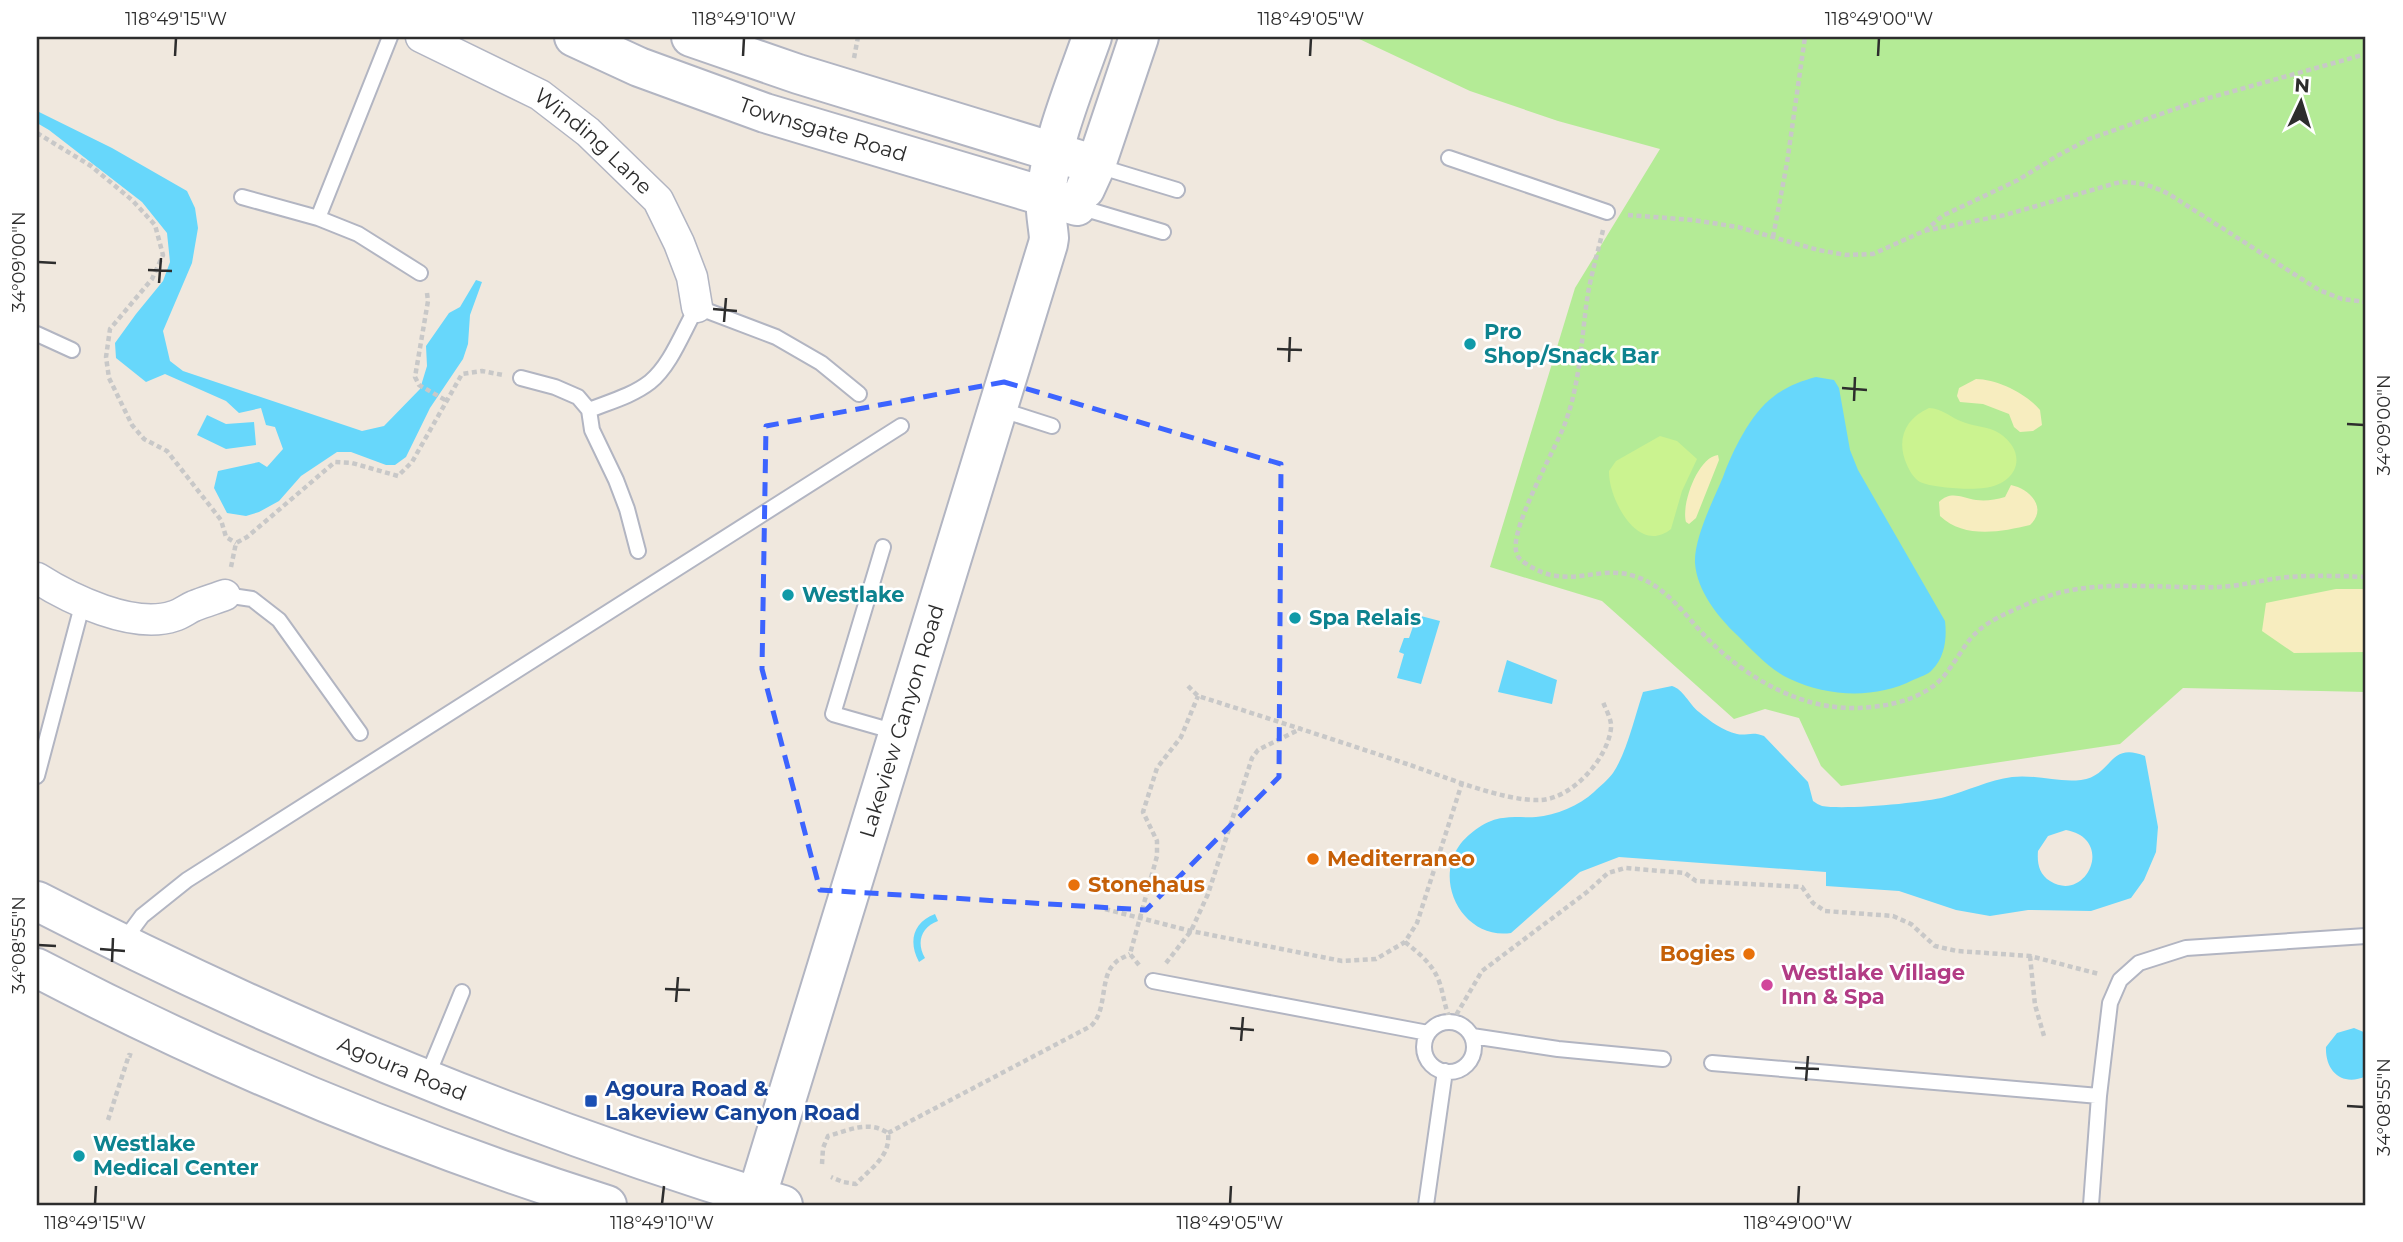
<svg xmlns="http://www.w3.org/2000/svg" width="2403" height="1242" font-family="Montserrat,sans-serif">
<rect width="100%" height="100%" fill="#f0e8de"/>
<path fill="#b4eb96" d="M1355,37H2366V692L2183,688L2120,744L1841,786L1821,766L1799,718L1765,709L1734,719L1602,601L1490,567L1575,288L1660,149L1558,121L1470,91Z"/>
<path fill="#f7edbf" d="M1976,379C1997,379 2027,394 2040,410L2042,425L2033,431L2020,432L2014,427L2009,414L1983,404L1960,402L1957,396L1959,388Z
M1718,455L1719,460L1696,518L1689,524L1686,522C1681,504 1698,457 1718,455Z
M2011,485C2030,489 2048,508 2030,525C2001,532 1964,539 1940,516L1939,502C1951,490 1962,498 1976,500C1986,501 1995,500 2005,497Z
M2336,589H2366V652L2294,653L2262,631L2266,603Z"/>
<path fill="#cbf390" d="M1929,408C1942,408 1951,418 1963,422C1974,427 1988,426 1999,433C2029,453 2018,484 1984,488C1970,490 1933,488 1920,482C1914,478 1910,472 1907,465C1896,441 1904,419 1929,408Z
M1660,436L1677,441L1697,459L1682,491L1671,529C1638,556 1608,498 1609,471L1616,461Z"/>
<path fill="#67d7fb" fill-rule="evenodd" d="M37,111L112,148L187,191L195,208L198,228L192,263L163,331L170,361L183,371L362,431L384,426L420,389L427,366L426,346L449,313L460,307L476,280L482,282L470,315L468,344L463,359L430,408L406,457L395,465H386L351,452H337L301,476L279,501L259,512L246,516L227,513L214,488L218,471L259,462L267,467L283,449L275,427L266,425L261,408L239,413L226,401L165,374L146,382L116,358L115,343L136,314L163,281L170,262L167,233L142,202L49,130L37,123Z
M1816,377L1834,380L1839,388L1850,450L1858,470L1945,621C1947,638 1945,657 1932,670C1928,675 1919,677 1913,680C1876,699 1828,697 1790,679C1769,669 1753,651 1737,635C1718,617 1697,591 1695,563C1694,538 1713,501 1723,477C1732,452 1751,413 1773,397C1785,387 1801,381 1816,377Z
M207,415L226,424L254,422L256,445L226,449L197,435Z
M1417,615L1440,621L1421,684L1397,678L1404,654L1399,652L1404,638H1409Z
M1507,660L1557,680L1552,704L1498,692Z
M1672,686C1683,689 1689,704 1699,712C1710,721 1723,731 1737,734C1747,736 1752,731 1764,736L1808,782L1813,801C1816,803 1819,805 1822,806C1844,810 1923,803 1945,797C1967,791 1989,780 2012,777C2035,774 2059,783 2081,780C2113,776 2108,741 2145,756L2158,827L2156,852L2144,880L2131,898L2091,911L2028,910L1990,916L1956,910L1899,891L1826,886V872L1619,857L1580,872L1511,933C1465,940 1433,884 1459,846C1468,833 1488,819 1503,818C1514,816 1525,818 1536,817C1556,815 1579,806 1594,792C1600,786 1608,780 1613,773C1627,752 1635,716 1643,692ZM2066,830C2116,839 2086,904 2050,881C2039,874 2037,863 2038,851L2048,836Z
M935,914L938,921C921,927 916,943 925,958L919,962C908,942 913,922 935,914Z
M2354,1028L2366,1033V1076C2343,1087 2325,1072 2326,1047L2337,1033Z"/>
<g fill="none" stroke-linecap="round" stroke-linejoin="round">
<g stroke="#b2b5c2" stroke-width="18">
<path id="lane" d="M1449,158L1607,212
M1098,166L1177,190
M242,197L318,218L358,234L420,273
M1079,207L1163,232
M318,218L390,37
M37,334L72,350
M521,378L555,387L578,397L589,410L592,430L616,480L627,509L638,551
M999,409L1052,426
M589,410C609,402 632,396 650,382C671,365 683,331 697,307L776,337L821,363L859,394
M883,547L833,714L896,732
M225,595L252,599L279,620L360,733
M37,776L83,602
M122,943L142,916L187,880L901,426
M1153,981L1428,1033
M1424 1047a25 25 0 1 1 50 0a25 25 0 1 1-50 0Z
M1472,1036L1558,1049L1663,1059
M1712,1063L2099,1096L2091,1205
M427,1077L462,992
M2099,1096L2110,1003L2120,980L2139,963L2186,948L2366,936
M1426,1205L1445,1071"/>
</g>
<g stroke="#b2b5c2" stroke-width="33">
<g id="street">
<path id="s1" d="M421,37L540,95L588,132L658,200L679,243L692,277L697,307"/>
<path d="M37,578C70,599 134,630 174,616C181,614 187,609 194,606C204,602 214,599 225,595"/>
</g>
</g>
<g stroke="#b2b5c2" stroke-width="42">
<g id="secondary">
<path id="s2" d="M574,37L639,67L765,113L1077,206"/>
<path d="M691,37L798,74L1096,165"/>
<path d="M1085,189L1096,165L1139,37"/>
<path id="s3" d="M37,901C274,1023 528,1128 783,1205"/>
<path d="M37,968C219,1063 411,1143 607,1205"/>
<path id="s4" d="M754,1205L1048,244L1049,238C1048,224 1044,208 1046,194C1052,140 1074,88 1092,37"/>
</g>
</g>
<path stroke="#c8c8c8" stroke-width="4.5" stroke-dasharray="5 3.5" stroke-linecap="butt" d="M854,58L858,37
M37,133L91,166L132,200L155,225L163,255L152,279L110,329L106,357L109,378L132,425L144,439L167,451L221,520L226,537L236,543
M1628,215L1693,220L1738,227L1818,250L1846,255L1873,254L1924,231L2005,215L2120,182C2140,182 2155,186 2172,196L2319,290L2342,299L2366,302
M1603,230C1598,251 1592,272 1588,293C1581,338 1581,382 1564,426C1554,451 1511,527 1516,551C1517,558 1522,561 1528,565C1569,591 1597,564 1634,576C1669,587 1686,618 1711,642C1742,673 1785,699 1828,706C1865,712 1924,705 1947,672C1967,646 1967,634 1999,617C2017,608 2038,599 2058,593C2109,580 2166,589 2219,587C2242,586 2265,579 2289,577C2314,575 2341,576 2366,577
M1925,231L1942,216L2018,180L2057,156L2089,139L2198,101L2366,54
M1773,237L1787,163L1805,37
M427,293L428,301L415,377L419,385L447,401
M231,567L236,543L247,537L335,462L352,463L398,476L412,462L462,374L482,371L503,375
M1188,686L1198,696C1268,718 1338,741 1407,764C1443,776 1505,802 1541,800C1573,798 1608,758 1611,728C1612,720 1606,710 1603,702
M1105,909L1191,931L1342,961L1376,959L1405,942L1417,923L1462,783
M1405,942C1420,954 1434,965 1440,984C1444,997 1445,1009 1451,1021
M2030,956L2035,1005L2044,1036
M1166,963L1191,931L1208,894L1252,758L1258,750L1302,728
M1139,965L1130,954L1157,856V841L1143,812L1157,768L1181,737L1198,696
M1452,1022L1482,971L1587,892L1608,873L1625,868L1685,873L1696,881L1802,887L1813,903L1825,911L1893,916L1911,924L1935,946L1957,951L2030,956L2099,974
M108,1120L129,1055L132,1056
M888,1133L1091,1026C1108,1010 1099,977 1115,963C1118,959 1125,957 1130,954
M822,1164L823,1148L828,1136C850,1130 868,1120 888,1133C891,1156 871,1168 856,1184L843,1182L831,1177"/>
<use href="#lane" stroke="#fff" stroke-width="14"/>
<use href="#street" stroke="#fff" stroke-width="30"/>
<use href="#secondary" stroke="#fff" stroke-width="38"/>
</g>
<path fill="none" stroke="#3c64ff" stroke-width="5" stroke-dasharray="14 9" stroke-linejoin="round" d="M1004,382L1281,464L1279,777L1146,910L820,890L762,669L766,426Z"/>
<path fill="none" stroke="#2d2d2d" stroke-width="2.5" d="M175,56L176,38M743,56L744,38M1310,56L1311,38M1878,56L1879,38M38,262L56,263M148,270L172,271M159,283L161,258M713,309L737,311M724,322L726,298M1277,349L1302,350M1289,362L1290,337M1842,388L1867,390M1854,401L1855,377M2347,424L2364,425M38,945L56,946M100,949L125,951M112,962L113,938M665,989L690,990M676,1002L678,977M1230,1028L1254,1030M1241,1041L1243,1017M1795,1068L1819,1069M1806,1081L1808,1056M2347,1106L2364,1107M95,1204L96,1186M662,1204L664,1186M1230,1204L1231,1186M1798,1204L1799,1186"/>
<g fill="#0f9aa8" stroke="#fff" stroke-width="2.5">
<circle cx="1470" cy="344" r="7"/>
<circle cx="788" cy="595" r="7"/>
<circle cx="1295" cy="618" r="7"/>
<circle cx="79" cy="1156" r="7"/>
</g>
<g fill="#e8710a" stroke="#fff" stroke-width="2.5">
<circle cx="1313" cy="859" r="7"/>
<circle cx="1074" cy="885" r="7"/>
<circle cx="1749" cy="954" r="7"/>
</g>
<circle fill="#d1479c" stroke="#fff" stroke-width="2.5" cx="1767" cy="985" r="7"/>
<rect fill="#1a4fb4" stroke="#fff" stroke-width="2.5" x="584" y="1094" width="14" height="14" rx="3.5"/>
<g text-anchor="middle" stroke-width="5" stroke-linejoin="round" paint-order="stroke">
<g font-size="21" fill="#2d2d2d" stroke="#fff">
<text dy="7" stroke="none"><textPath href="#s2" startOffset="266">Townsgate Road</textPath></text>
<text dy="7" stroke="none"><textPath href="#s1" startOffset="203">Winding Lane</textPath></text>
<text dy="7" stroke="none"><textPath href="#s4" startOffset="506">Lakeview Canyon Road</textPath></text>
<text dy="7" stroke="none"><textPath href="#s3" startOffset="402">Agoura Road</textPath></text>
</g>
<g font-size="21" font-weight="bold" fill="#0d838f" stroke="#fff" text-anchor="start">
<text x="1484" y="339">Pro<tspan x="1484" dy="24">Shop/Snack Bar</tspan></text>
<text x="802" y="602">Westlake</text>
<text x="1309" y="625">Spa Relais</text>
<text x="93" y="1151">Westlake<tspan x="93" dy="24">Medical Center</tspan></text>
</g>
<g font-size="21" font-weight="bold" fill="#c56008" stroke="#fff" text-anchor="start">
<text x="1327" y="866">Mediterraneo</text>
<text x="1088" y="892">Stonehaus</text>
<text x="1735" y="961" text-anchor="end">Bogies</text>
</g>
<g font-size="21" font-weight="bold" fill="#b23c85" stroke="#fff" text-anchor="start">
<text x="1781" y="980">Westlake Village<tspan x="1781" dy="24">Inn &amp; Spa</tspan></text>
</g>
<g font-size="21" font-weight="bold" fill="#164399" stroke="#fff" text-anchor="start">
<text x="605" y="1096">Agoura Road &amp;<tspan x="605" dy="24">Lakeview Canyon Road</tspan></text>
</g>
</g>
<rect width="2403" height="1242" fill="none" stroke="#ffffff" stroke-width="77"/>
<g transform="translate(2301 102) rotate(4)" stroke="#ffffff" stroke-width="5" paint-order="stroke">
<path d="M0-5L12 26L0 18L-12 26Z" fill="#2d2d2d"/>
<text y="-10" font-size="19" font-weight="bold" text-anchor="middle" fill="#2d2d2d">N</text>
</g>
<rect x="38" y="38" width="2326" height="1166" fill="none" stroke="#2d2d2d" stroke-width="2.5"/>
<g font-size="18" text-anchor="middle" fill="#2d2d2d">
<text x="176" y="25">118°49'15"W</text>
<text x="744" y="25">118°49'10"W</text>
<text x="1311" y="25">118°49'05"W</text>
<text x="1879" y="25">118°49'00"W</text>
<text transform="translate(19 262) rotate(-90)" y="6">34°09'00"N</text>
<text transform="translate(2384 425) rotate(-90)" y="6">34°09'00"N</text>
<text transform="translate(19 945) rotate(-90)" y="6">34°08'55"N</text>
<text transform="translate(2384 1107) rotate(-90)" y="6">34°08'55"N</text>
<text x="95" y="1229">118°49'15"W</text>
<text x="662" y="1229">118°49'10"W</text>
<text x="1230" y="1229">118°49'05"W</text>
<text x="1798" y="1229">118°49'00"W</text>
</g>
</svg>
